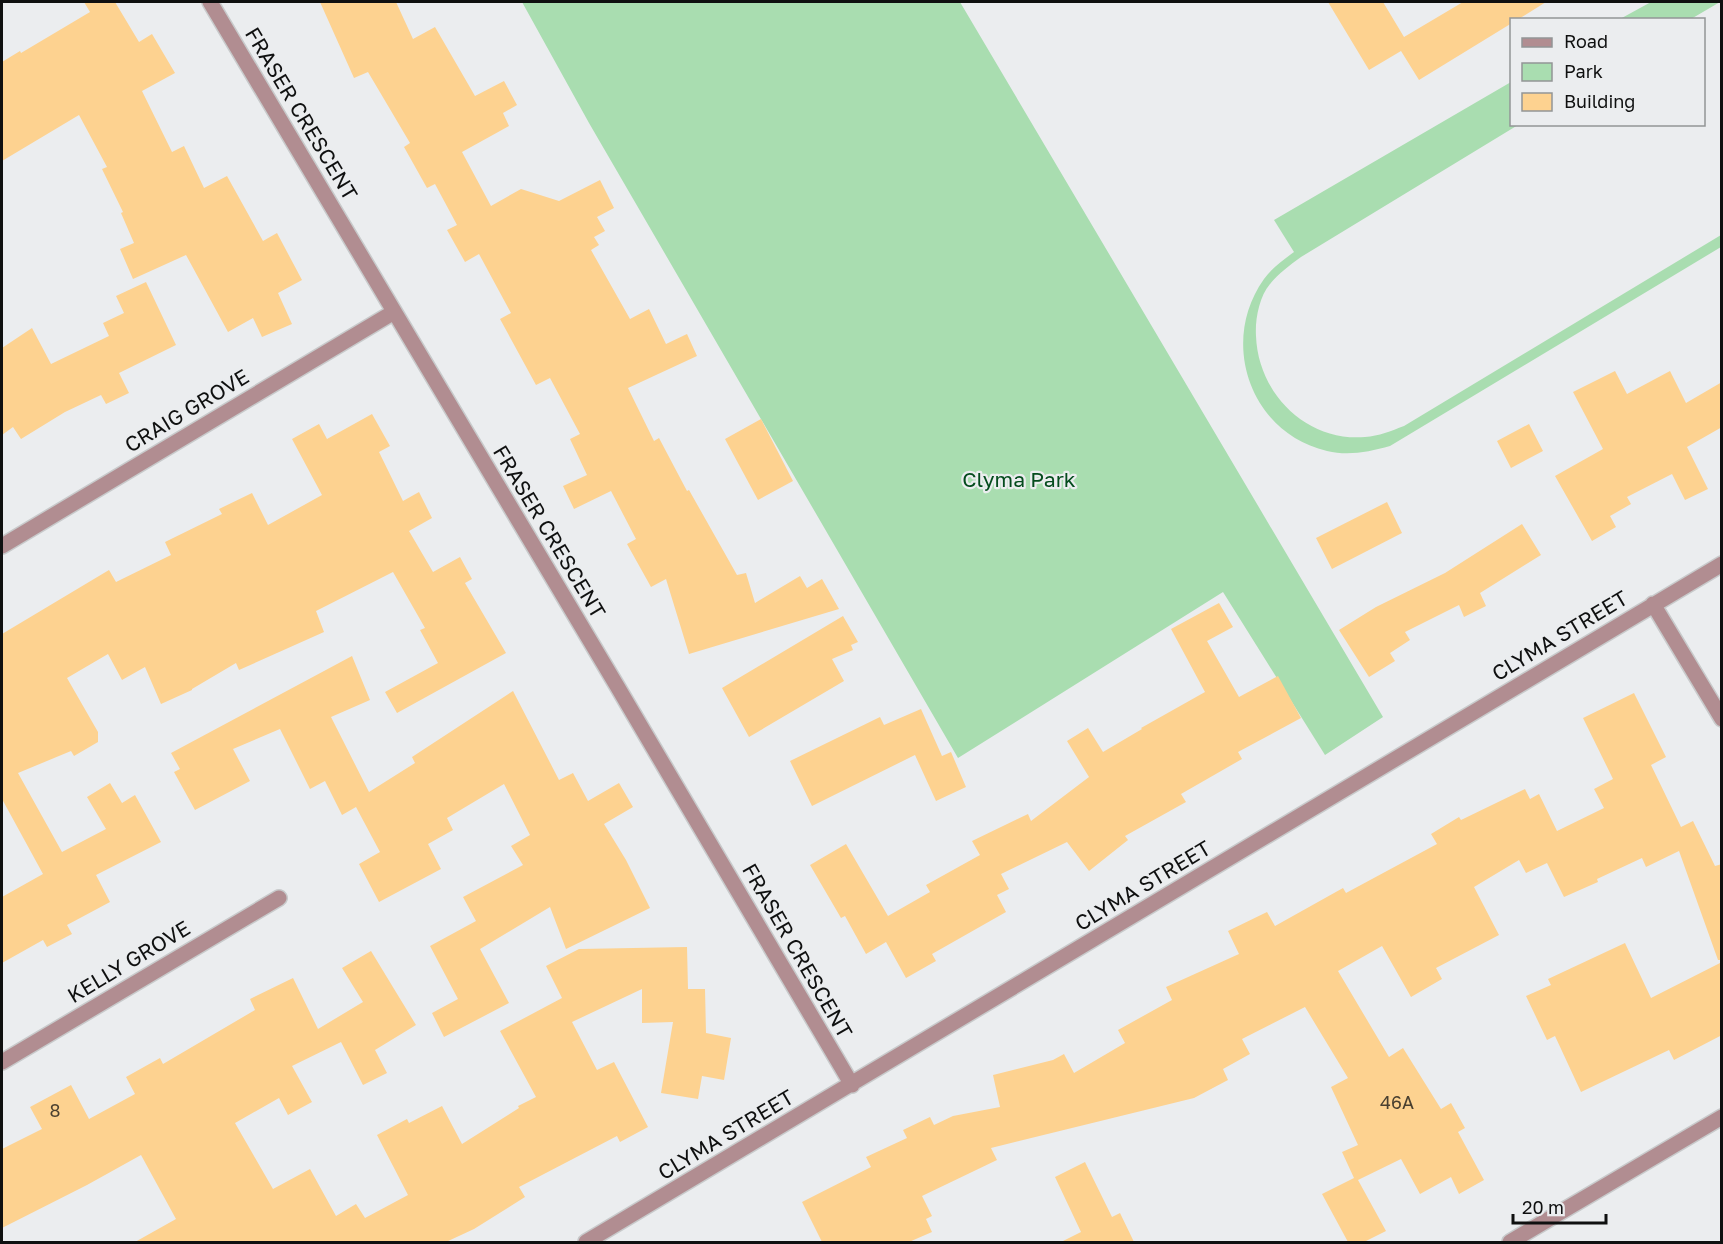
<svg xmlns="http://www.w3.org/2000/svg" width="1723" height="1244" font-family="'Golos Text',sans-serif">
<rect width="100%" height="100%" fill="#ebedef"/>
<path fill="#a9ddb0" d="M522,2H960L1383,717L1325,755L1223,592L958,758L589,123Z
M1651,2H1720L1691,19H1620Z
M1511,82L1512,124L1518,125L1301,257C1290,265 1279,273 1270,284C1259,297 1255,320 1256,336C1258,393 1306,442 1365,437C1379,436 1391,431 1404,426L1721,235V247L1390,446C1369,452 1348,456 1327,451C1250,433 1219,342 1264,279C1272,268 1283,260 1294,252L1274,220Z"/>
<path fill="#fdd290" d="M84,2H115L139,42L152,34L175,73L142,91L172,152L184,146L204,188L227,176L263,241L277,233L302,280L278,293L292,324L262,337L253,318L228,332L186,255L133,279L120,249L134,243L121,213L123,212L102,169L107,167L79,115L2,161V62L20,51L21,53L90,12Z
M320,2H396L413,39L435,27L475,96L504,81L517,105L503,113L509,126L462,152L491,206L521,189L559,201L600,180L614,208L597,217L605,231L594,237L599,245L591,250L630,319L649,309L666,344L687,334L697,356L628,388L654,441L659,438L687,491L689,490L737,575L746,573L755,603L800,576L807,588L822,579L839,609L689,654L666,579L651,587L627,544L636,539L611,491L574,509L563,486L587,475L570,439L580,434L550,378L536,385L500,319L511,313L479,254L465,262L447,230L457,225L435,184L427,188L404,147L410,143L368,72L354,78Z
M1328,2H1383L1404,37L1463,2H1546L1517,20H1512V23L1419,80L1401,51L1369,70Z
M146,282L176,345L119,373L129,393L106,404L101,395L65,412L21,439L13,427L2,435V348L32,328L51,364L109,336L103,323L124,313L116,296Z
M1615,371L1627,394L1670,371L1686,403L1722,382V427L1687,447L1708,489L1685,500L1672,474L1627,497L1631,504L1610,516L1616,527L1592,541L1555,476L1603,449L1573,392Z
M372,414L390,446L379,452L403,501L419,492L432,518L409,531L433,572L460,557L472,579L465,583L506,653L397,713L385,692L438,663L420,630L425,628L393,572L316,611L324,632L239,670L236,663L192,689V690L161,704L145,667L122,680L108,654L67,678L98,732V742L74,756L71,751L18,773L62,852L106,829L87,797L110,783L122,803L135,795L161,842L96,875L110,902L67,925L72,934L47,947L43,940L2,963V897L43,874L2,799V634L109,570L116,582L171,555L165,542L222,514L219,509L252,493L268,525L322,495L292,439L319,424L327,439Z
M761,419L793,481L758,500L725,439Z
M1529,424L1543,451L1511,468L1497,441Z
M1387,502L1402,533L1332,569L1316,538Z
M1522,524L1541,555L1480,593L1486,606L1464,617L1459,605L1405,632L1410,640L1390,653L1395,661L1369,677L1339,630L1376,607L1445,573Z
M1219,603L1233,627L1207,641L1239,697L1278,676L1301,718L1238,752L1242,759L1181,794L1186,802L1125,836L1128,840L1089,871L1067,842L1001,874L1009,889L997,895L1006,912L932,954L936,961L906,978L886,942L866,954L845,916L841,918L810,865L846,844L888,916L930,892L926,885L980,855L972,841L1028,814L1031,821L1089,777L1067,741L1088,728L1103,752L1142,729L1141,728L1205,692L1171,629Z
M843,616L858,642L851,645L853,650L832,659L844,681L749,737L722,688Z
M352,656L370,700L331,717L369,792L415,763L412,757L513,691L559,780L573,773L588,801L619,783L633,807L604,824L626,860L650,908L566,949L550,907L480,949L509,1003L444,1037L432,1013L458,999L430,946L476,921L463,897L523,865L511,846L530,835L504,784L447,818L453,830L428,844L441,869L379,902L359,864L380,852L356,807L342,815L325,781L310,789L280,729L233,749L250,781L195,810L174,772L180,769L171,753Z
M1634,693L1666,757L1651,765L1681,827L1693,821L1715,866L1722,864V960H1718L1679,851L1646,867L1642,858L1597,879L1598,882L1564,897L1547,863L1526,873L1519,860L1474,887L1499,935L1436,968L1442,979L1411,997L1382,946L1338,971L1389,1057L1403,1048L1441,1109L1451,1103L1465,1128L1458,1132L1484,1180L1459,1194L1451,1177L1420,1194L1401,1159L1358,1180L1386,1231L1364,1242H1348L1322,1194L1354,1178L1342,1152L1358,1145L1331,1087L1348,1078L1305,1007L1242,1039L1250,1054L1223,1069L1228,1080L1194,1098L991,1148L997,1160L922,1196L932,1216L926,1219L932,1232L909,1242H822L802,1202L871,1167L866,1157L907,1138L903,1130L930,1117L934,1125L953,1116L1000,1107L993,1075L1053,1060L1064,1054L1074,1073L1125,1043L1118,1030L1172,1000L1166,987L1239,954L1228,931L1267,912L1275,926L1343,888L1346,893L1437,844L1431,834L1459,817L1461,820L1525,789L1530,799L1539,794L1557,831L1604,808L1594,789L1613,779L1583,718Z
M921,709L942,756L951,752L966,787L936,801L915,755L812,806L790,761L880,717L884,725Z
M1625,943L1651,998L1722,962V1035L1674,1060L1669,1050L1581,1092L1555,1036L1547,1040L1526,996L1551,985L1548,979Z
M687,947L688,989H705L706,1033L731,1038L724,1080L702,1076L698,1099L661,1093L673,1022L642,1023V989L572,1022L597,1070L614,1062L648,1127L620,1142L617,1136L519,1187L525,1197L474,1229L446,1242H135L176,1219L141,1155L87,1185L2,1228V1149L42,1129L30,1107L71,1085L89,1119L135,1094L126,1077L160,1058L163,1064L255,1010L250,999L293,978L318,1029L363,1002L342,968L371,951L416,1025L375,1050L387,1073L363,1085L341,1042L292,1066L312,1102L288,1115L279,1098L235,1123L273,1189L310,1169L336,1216L356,1204L365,1218L408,1195L377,1135L407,1119L409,1123L442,1106L462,1144L519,1108L518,1106L536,1097L500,1031L562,998L546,966L579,949Z
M1085,1162L1112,1217L1120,1213L1134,1242H1061L1081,1232L1055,1177Z"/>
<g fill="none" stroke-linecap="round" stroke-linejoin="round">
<g stroke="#c8cacb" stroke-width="18">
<path id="street" d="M210,2L617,686L852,1085
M2,546L394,312
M1653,604L1722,719
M2,1062L279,898
M586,1242L1722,564
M1510,1242L1722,1117"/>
</g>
<use href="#street" stroke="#b18d91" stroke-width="15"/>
</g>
<g text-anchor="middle" stroke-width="4.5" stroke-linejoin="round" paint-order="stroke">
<g font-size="18" fill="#4a4030">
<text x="1397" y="1109">46A</text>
<text x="55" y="1117">8</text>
</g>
<g font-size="21" fill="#0f1010" stroke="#ebedef">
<text transform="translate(301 114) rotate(59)" y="7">FRASER CRESCENT</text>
<text transform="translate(187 411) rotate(-31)" y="7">CRAIG GROVE</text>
<text transform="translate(549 532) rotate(59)" y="7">FRASER CRESCENT</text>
<text transform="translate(1560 636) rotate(-31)" y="7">CLYMA STREET</text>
<text transform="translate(1143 886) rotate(-31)" y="7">CLYMA STREET</text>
<text transform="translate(797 951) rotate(60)" y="7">FRASER CRESCENT</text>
<text transform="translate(129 962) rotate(-31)" y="7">KELLY GROVE</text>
<text transform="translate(726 1135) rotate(-31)" y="7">CLYMA STREET</text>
</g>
<g font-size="21" fill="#044c1d" stroke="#ebedef">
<text x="1019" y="487">Clyma Park</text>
</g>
</g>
<rect width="1723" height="1244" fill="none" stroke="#0f1010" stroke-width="6"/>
<rect x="1510" y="18" width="195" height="108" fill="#ebedef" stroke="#939596" stroke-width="1.5"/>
<rect x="1522" y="38" width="30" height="9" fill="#b18d91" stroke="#939596" stroke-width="1.5"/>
<text x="1564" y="48" font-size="18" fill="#0f1010">Road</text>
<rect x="1522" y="63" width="30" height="18" fill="#a9ddb0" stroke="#939596" stroke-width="1.5"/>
<text x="1564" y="78" font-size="18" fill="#0f1010">Park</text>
<rect x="1522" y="93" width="30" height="18" fill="#fdd290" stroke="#939596" stroke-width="1.5"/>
<text x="1564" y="108" font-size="18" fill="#0f1010">Building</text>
<path d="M1513 1214v9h93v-9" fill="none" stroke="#0f1010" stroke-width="3"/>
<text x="1522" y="1214" font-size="18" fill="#0f1010" stroke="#ebedef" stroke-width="4.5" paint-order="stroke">20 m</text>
</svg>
